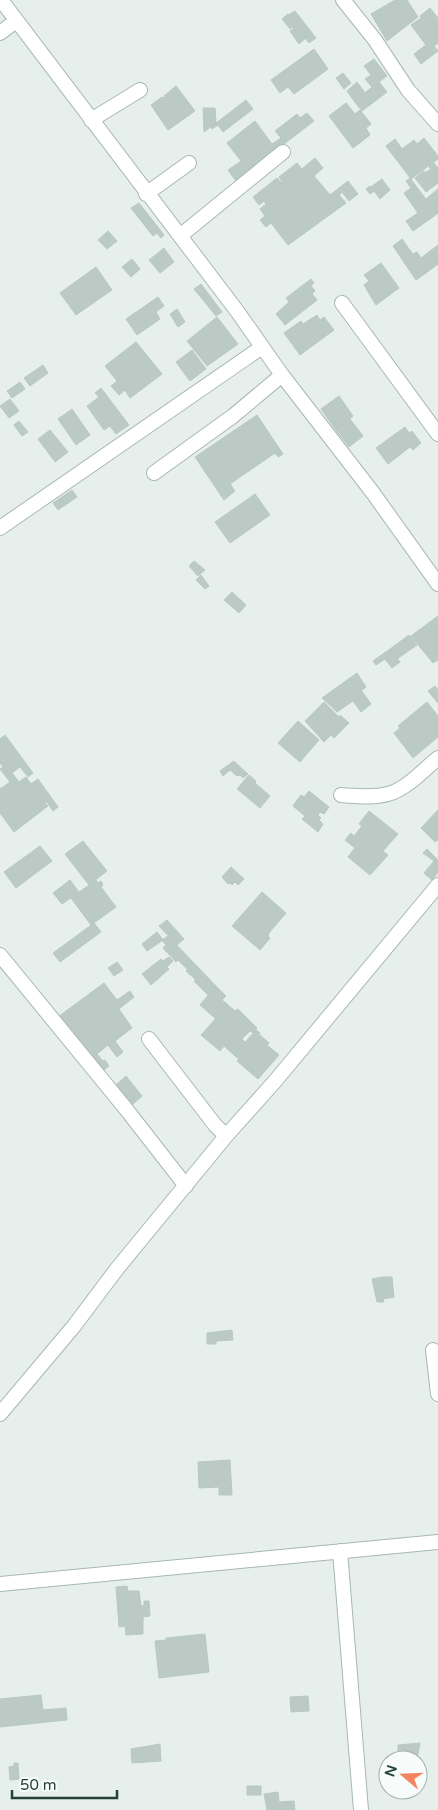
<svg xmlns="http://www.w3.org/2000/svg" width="438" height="1810" font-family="'Varela Round',sans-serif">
<rect width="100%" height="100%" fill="#e6efeb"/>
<path fill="#bbcac4" stroke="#b8c9c2" d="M395,0H407L418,17L387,41L371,14Z
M430,8L438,18V40L420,16Z
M295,11L316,38L309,43L288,15Z
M288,14L306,38L299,44L290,31L294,28L292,27L290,29L282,19Z
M421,18L438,40V43L434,46L438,51L421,64L414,54L426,45L411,25Z
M314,49L328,69L294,94L288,87L280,93L271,80Z
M374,59L387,76L372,87L365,79L371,75L364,66Z
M343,73L351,83L344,89L336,78Z
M357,82L365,93L354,101L347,91Z
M379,82L387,92L362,111L354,101Z
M176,86L195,111L168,130L151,105L162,97L163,98L165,97L164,96Z
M246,100L253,109L223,132L218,125L212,129L211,127Z
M346,103L355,114L360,110L371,124L366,128L370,135L353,148L329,116Z
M203,108H215L216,123L204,132Z
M307,113L314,121L236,181L228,170L241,161L227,143L255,121L272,144L281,138L275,131L297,114L300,118Z
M424,138L438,156V159L411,179L386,146L395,139L402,149L414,140L417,144Z
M315,158L323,168L314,176L330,195L348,181L358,194L349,201L342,192L339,195L346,203L288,245L271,223L266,227L260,220L265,216L260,209L266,204L264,201L259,205L253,197L277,178L282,183H283L279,177L297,163L302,169Z
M434,163L438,168V183L426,192L415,178L424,171L425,173L431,169L429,167Z
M410,178L437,214L413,231L406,221L418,213L404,193L411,188L406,181Z
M382,179L390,190L380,199L374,191L370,194L366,189L370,186L371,187Z
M438,189V213L437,214L426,199Z
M139,203L164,235L161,238L157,233L153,236L131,208Z
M108,231L117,241L107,249L98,240Z
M402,239L426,273L416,280L393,246Z
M438,245V264L426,273L413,254L417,252L421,258Z
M164,248L174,262L160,273L149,260Z
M132,259L140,269L131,277L122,267Z
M381,263L399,288L376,305L364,285L369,281L364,275Z
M96,267L112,290L76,315L60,293Z
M311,279L314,283L311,286L315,291L312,294L317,300L285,325L276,314L289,302L286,298Z
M201,284L222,312L216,316L194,289Z
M158,297L164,306L156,312L160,319L137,335L126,319Z
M177,309L185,322L178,327L170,314Z
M317,315L320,320L324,317L334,330L300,355L284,333L301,321L303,324Z
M217,317L238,344L207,366L187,341Z
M136,342L162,374L130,398L123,387L128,384L122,377L117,381L105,366Z
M192,350L206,369L190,381L176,362Z
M43,365L48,373L30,386L24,378Z
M122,377L128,384L123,387L125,390L119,395L111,386Z
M20,382L25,389L12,398L7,391Z
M101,388L129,425L116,434L110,426L104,430L87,406L99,397L95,393Z
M339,396L353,416L335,429L321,409Z
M10,399L19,411L9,418L0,406Z
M72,409L90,435L76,445L58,419Z
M257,415L283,454L278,457L275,453L230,484L235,491L224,500L195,457Z
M350,419L363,436L349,447L335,429Z
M19,421L28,432L22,436L14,425Z
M405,427L409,433L412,431L421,443L413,450L410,447L388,464L376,448Z
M50,430L68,452L55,462L38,439Z
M72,490L77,497L58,510L53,503Z
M255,494L270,515L230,543L215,522Z
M194,561L205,570L198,576L189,566Z
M201,575L209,586L205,589L196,580Z
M232,592L246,605L239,613L224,600Z
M438,616V660L433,663L411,636Z
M409,635L417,645L397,659L390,649Z
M390,649L400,662L392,668L385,659L376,665L373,661Z
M357,673L366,687L362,690L359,687L371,704L361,712L353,701L337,712L322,698Z
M435,686L438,690V703L428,691Z
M324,702L339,717L340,715L349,723L334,738L331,735L324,742L305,721Z
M427,702L438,716V737L413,758L394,733L400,728L398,726Z
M298,721L319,740L300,762L278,743Z
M5,735L33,773L28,777L20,767L12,773L16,778L10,782L0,769L3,767L0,763V739Z
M234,761L237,764L248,774L243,778L240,775L237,776L230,770L223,776L220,771Z
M249,775L256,781L255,783L270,796L260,808L237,789Z
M26,777L31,784L38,779L58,807L53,811L46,801L45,803L48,806L14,832L0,813V789L16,778L19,782Z
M309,791L329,807L324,814L318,811L320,812L318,815L321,818L319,820L323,824L318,832L302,819L305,816L293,806L301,795L304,797Z
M438,810V840L435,842L421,828Z
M369,811L398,834L383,851L388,855L370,875L348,857L355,848L345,840L351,833L354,836L362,826L359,824Z
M83,841L107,871L89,885L65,854Z
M40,846L52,861L16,888L4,872Z
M427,849L438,860V872L432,880L424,873L434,861L423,853Z
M231,867L244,879L238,885L235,882L232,885L230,883L228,884L222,877Z
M70,880L79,892L62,904L53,893Z
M96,880L98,883L101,881L103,885L101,887L116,907L91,925L71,898Z
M262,892L286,913L269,933L268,936L270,938L260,950L232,926Z
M167,920L184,939L177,945L159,926Z
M94,923L101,932L60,962L53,953Z
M157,932L163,940L147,951L142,944Z
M168,936L216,986L208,995L194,981L196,980L186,971L188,970L178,960L176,962L163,948L166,945L162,940Z
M169,957L173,961L167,967L169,969L151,985L142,974L161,959L163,961Z
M117,962L123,970L114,976L108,968Z
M104,983L117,1000L130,991L134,997L119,1009L132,1028L115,1041L123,1052L117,1057L108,1045L97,1054L103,1061L105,1060L109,1066L104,1070L64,1020L62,1022L58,1017Z
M216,986L226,996L222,1000L228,1005L216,1019L200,1005Z
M228,1005L235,1011L238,1009L257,1028L253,1033L250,1031L242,1039L245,1042L234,1055L224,1046L220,1051L201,1035Z
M256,1030L260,1033L258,1036L259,1037L260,1035L269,1043L267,1045L279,1055L258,1079L237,1061L239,1059L234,1055Z
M126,1076L142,1096L132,1105L116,1085Z
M382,1277H392L394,1297L383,1299L384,1302H377L372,1279Z
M232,1330L233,1340L216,1341V1344H207V1333Z
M230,1460L232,1495H219V1487L199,1488L198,1462Z
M127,1586L128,1591H139L141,1606H144V1601H149L150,1616L143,1617V1634L126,1635L125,1626L119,1627L116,1587Z
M205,1634L209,1672L159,1678L155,1641L166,1640V1638Z
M41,1695L43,1710L66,1708L67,1720L0,1727V1699Z
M308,1696L309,1711L291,1712L290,1697Z
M420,1743L417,1759L398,1760V1745Z
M160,1744L161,1761L132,1763L131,1749Z
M14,1763H18L19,1779L10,1780L9,1767L14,1766Z
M247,1786H261V1795H247Z
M278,1792L279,1802L294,1801L295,1810H267L264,1794Z"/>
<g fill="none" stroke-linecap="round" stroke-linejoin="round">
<g stroke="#a8b8b2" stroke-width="16">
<path id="minor" d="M1,0L237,311L282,375L373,493L438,584
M343,0L375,40L408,90L438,124
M0,33L16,21
M91,120L140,90
M146,194L189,163
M180,236L283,152
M342,303L438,434
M154,473L233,416L282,375
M0,528L262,347
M341,795C356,796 373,798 388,794C407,789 423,770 438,758
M0,955L126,1109L186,1186
M149,1039L215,1125L226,1136
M433,1350L438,1394
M0,1414L74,1326L116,1270L226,1136L276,1080L438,885
M340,1551L361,1810
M0,1584L438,1542"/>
</g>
<use href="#minor" stroke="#fff" stroke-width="14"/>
</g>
<g transform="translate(403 1775) rotate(289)"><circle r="24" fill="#f7fbf9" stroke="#a3b1ad"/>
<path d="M0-4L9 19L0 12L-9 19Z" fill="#f4845f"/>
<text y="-8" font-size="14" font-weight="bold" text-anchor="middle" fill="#24423a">N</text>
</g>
<path d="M12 1790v8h105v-8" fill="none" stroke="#24423a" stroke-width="2.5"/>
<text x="20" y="1790" font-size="15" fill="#24423a" stroke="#f7fbf9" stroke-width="4" paint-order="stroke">50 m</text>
</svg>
